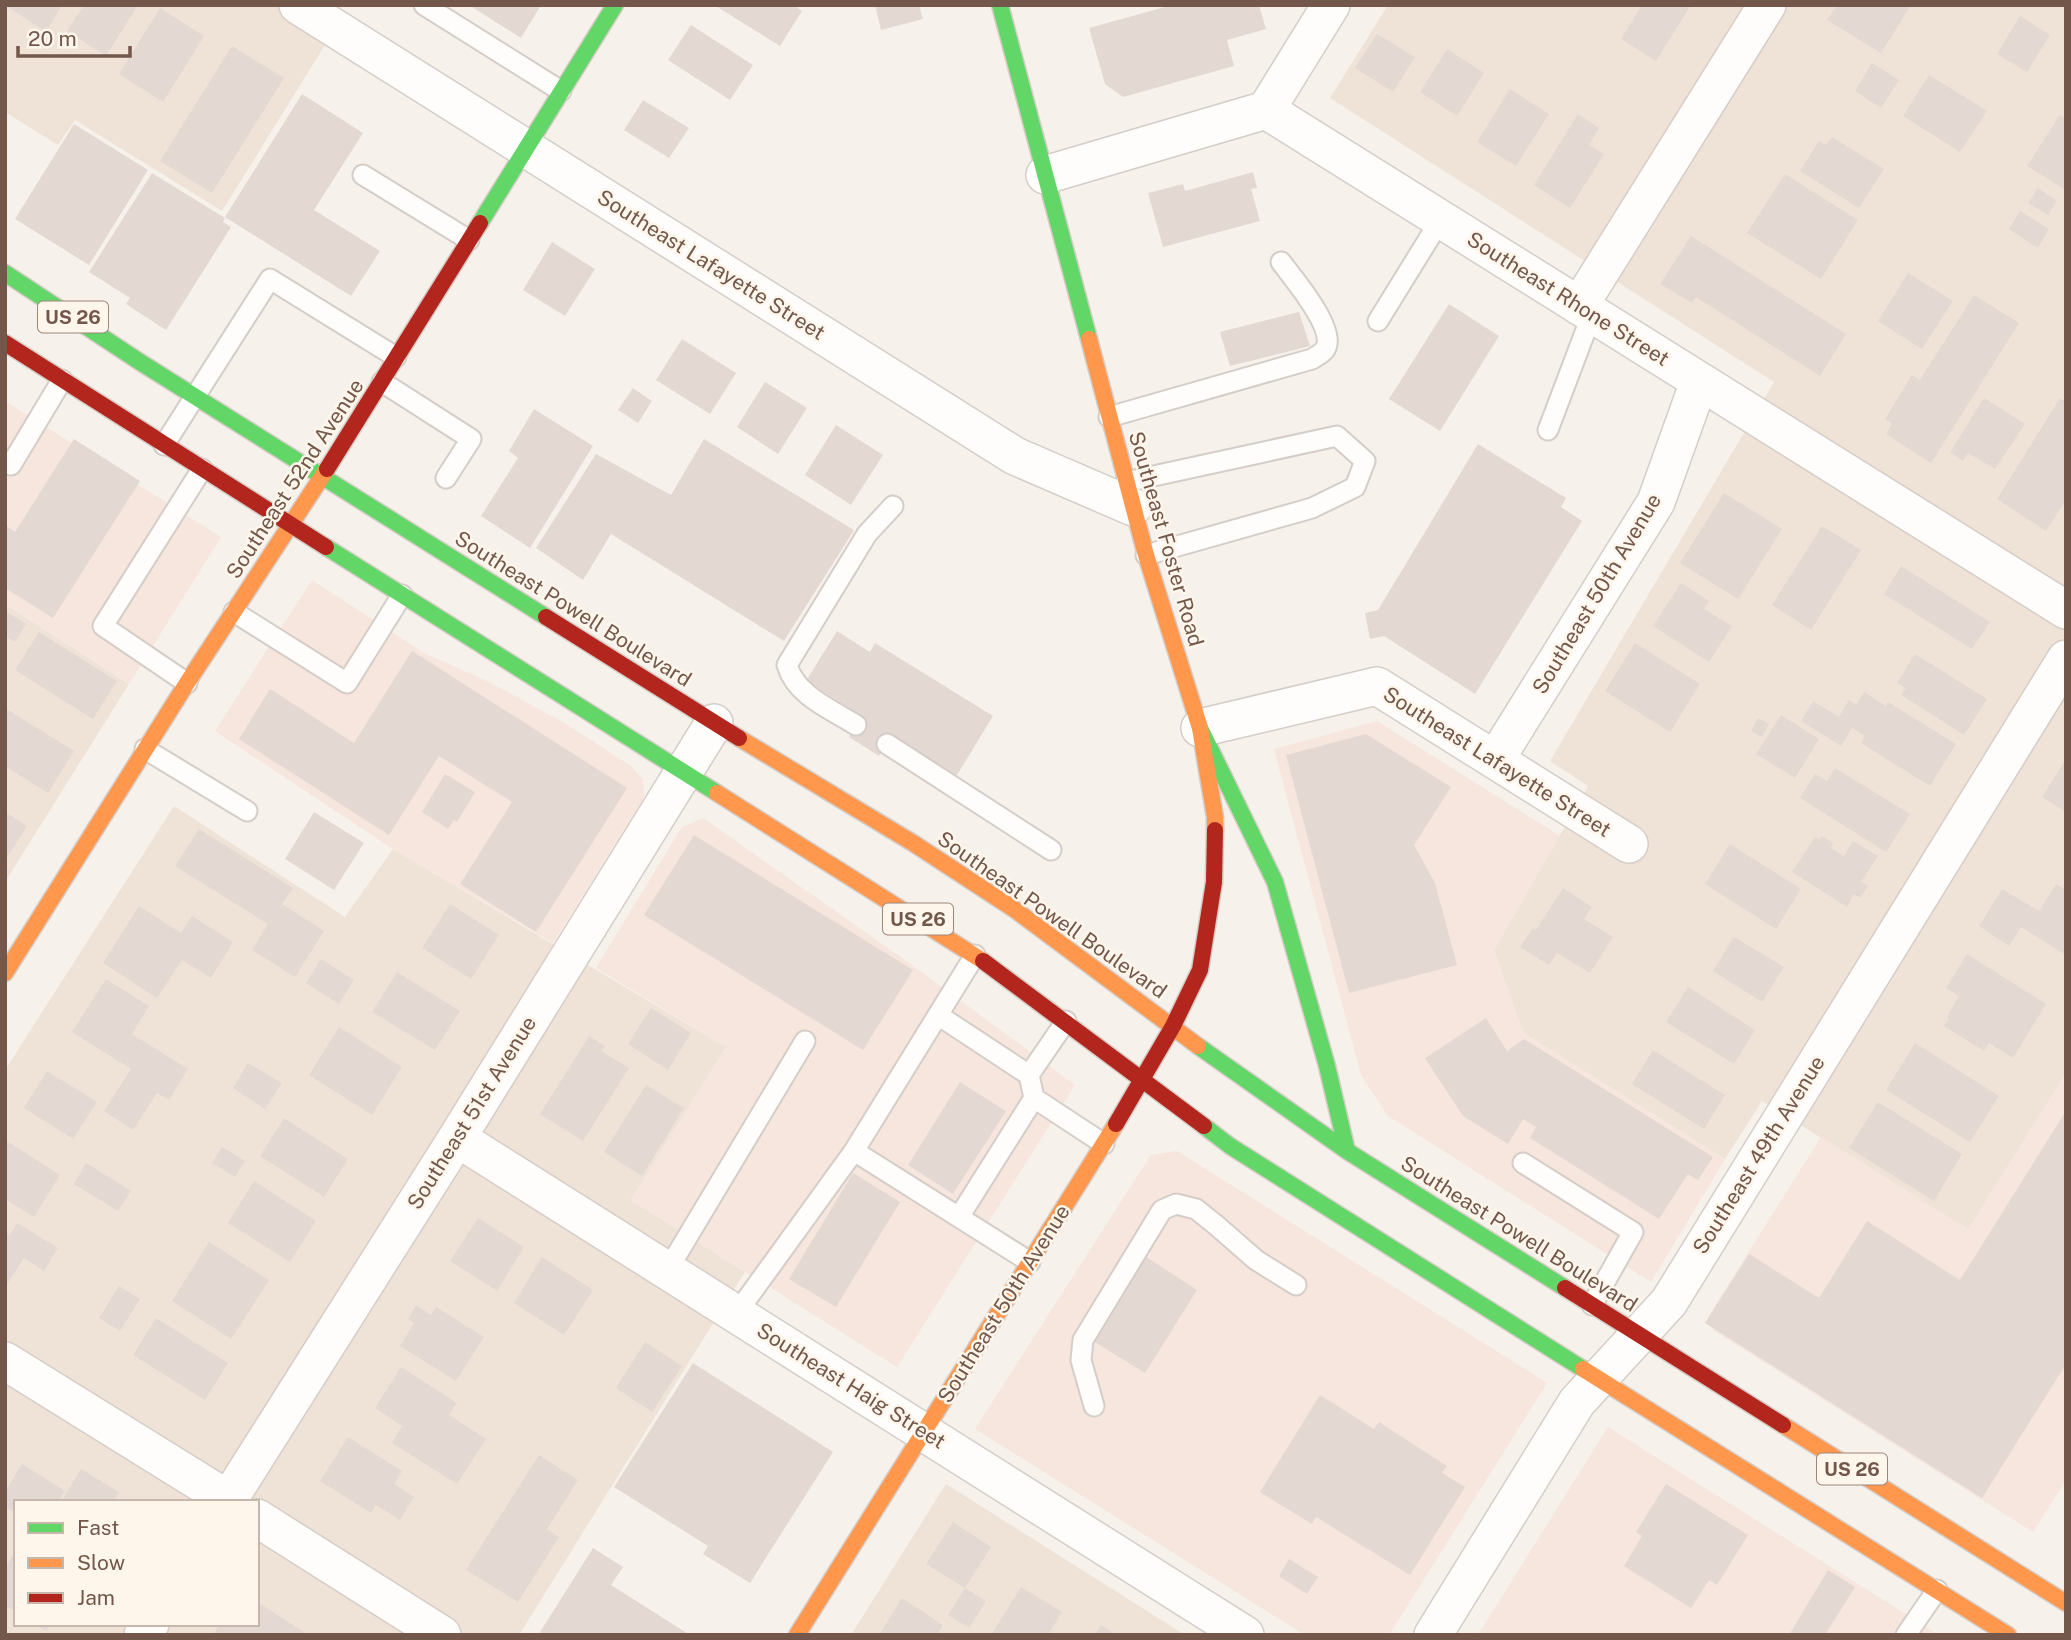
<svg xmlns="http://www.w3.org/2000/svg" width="2071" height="1640" font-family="'Public Sans',sans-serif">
<rect width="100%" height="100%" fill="#f6f1ea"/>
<path fill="#efe3d8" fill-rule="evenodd" d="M5,5H290L333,32L222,211L75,120L58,145L5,112Z
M1388,5H2066V1073L1968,1230L1762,1101L1725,1159L1523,1033L1494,950L1588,786L1550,761L1774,382L1330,98Z
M5,604L129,684L5,882Z
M174,806L345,917L393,849L726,1047L631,1200L745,1272L519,1635H5V1070ZM16,1502H257V1624H16Z
M946,1484L1185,1635H851Z"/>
<path fill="#f6e6de" d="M5,401L221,537L129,684L5,604Z
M312,580L424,653L489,682L566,724L631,766L643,780L644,797L553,943L393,849L215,731Z
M1377,721L1560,836L1494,950L1523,1032L1725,1159L1651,1282L1388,1116L1361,1075L1274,749Z
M703,818L912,965L1075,1085L897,1367L631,1200L726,1047L596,968L682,827Z
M2066,1073V1480L2033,1532L1713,1330L1708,1317L1821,1137L1968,1229Z
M1177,1151L1547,1383L1389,1635H1305L975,1429L1151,1155Z
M1608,1427L1939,1635H1478Z"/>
<path fill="#e3d9d2" d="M5,5H62L46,32Z
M84,5H138L106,56L67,31Z
M469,5H541L521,38Z
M714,5H793L802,11L780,46Z
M875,5H919L923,19L881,30Z
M1172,5H1259L1266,29L1227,40L1234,66L1123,97L1105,84L1089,28Z
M1642,5H1691L1656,61L1621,39Z
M1837,5H1911L1881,53L1827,20Z
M160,8L204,36L163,102L119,74Z
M2020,16L2050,35L2027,72L1997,54Z
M691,25L753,65L730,100L668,60Z
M1377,34L1415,57L1393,92L1355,68Z
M232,46L284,78L212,193L160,161Z
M1447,49L1484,73L1457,116L1420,92Z
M1872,63L1899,80L1881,108L1855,91Z
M1929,75L1987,111L1960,152L1903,116Z
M1510,89L1549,114L1516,166L1477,142Z
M302,94L363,133L314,210L380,251L351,296L225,217Z
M643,100L689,128L669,158L624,130Z
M1578,114L1599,128L1589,145L1604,154L1570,208L1534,185Z
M2060,115L2066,119V190L2027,166Z
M74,124L148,170L89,265L15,219Z
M1832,137L1884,169L1859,208L1800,171L1819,141L1826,145Z
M1253,172L1257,188L1251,189L1260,221L1163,247L1148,193L1183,184L1185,191Z
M152,173L225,218L223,222L231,227L166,330L126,304L130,298L89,272Z
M1785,174L1858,220L1821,279L1747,233Z
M2038,188L2057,201L2048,215L2028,203Z
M2020,211L2049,229L2038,248L2009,229Z
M1691,236L1846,334L1820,376L1696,297L1692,303L1660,284Z
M552,242L595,269L565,316L523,290Z
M1908,273L1953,301L1922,349L1878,321Z
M1974,295L2019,323L1931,463L1886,434L1892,424L1885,419L1912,375L1920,380Z
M1449,304L1499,336L1440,431L1389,399Z
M1299,312L1310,346L1230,366L1220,332Z
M682,339L736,373L710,414L656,380Z
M765,382L807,408L778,454L737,427Z
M633,388L652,401L638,423L618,410Z
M1984,398L2025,424L1995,469L1968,453L1963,461L1950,452Z
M2060,398L2066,402V500L2046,531L1997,499Z
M534,409L593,446L530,548L481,516L518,458L509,451Z
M836,425L883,455L851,505L805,475Z
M74,439L140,481L53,618L5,588V525L15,532Z
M704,439L854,530L784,641L611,534L583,580L536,548L596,454L671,495Z
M1478,444L1566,498L1561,507L1582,521L1475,694L1384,636L1370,639L1365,613L1378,610Z
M1724,493L1782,529L1738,599L1680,563Z
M1822,526L1861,550L1811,630L1772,605Z
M1901,566L1990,622L1972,649L1884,594Z
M1681,583L1709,601L1704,609L1732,626L1709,662L1653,626Z
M5,611L26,624L15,642L5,636Z
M837,631L870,652L875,643L993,716L954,780L890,740L879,756L849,737L862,716L806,681Z
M39,632L117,681L93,719L15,670Z
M1635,643L1700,684L1670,732L1605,691Z
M412,651L627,788L536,932L460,884L512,802L439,756L389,835L239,739L270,689L354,743Z
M1915,654L1987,699L1964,735L1901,695L1906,688L1897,683Z
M1864,692L1886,706L1888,702L1956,744L1930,786L1861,743L1865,736L1852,728L1841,746L1801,721L1813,701L1839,717L1849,700L1856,705Z
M5,708L74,751L48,793L5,766Z
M1781,715L1819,739L1795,778L1756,754Z
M1758,718L1769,724L1762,737L1751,731Z
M1366,734L1451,787L1414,845L1435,883L1457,965L1349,993L1286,755Z
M2066,759V812L2042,797Z
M1835,768L1910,814L1886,852L1800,798L1815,774L1827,781Z
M445,774L475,792L457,822L454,820L448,829L422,812Z
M5,812L27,826L5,861Z
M314,812L364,843L334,890L285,859Z
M199,829L293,888L282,904L324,931L295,977L252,950L268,924L175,866Z
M694,835L913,970L863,1050L644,915Z
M1822,836L1833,843L1831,848L1844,856L1853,841L1878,856L1861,882L1868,886L1860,898L1854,894L1847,907L1792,872L1815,837L1820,840Z
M1730,844L1801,889L1776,929L1705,884Z
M2056,884L2066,890V955L2021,927L2009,946L1979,926L2002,889L2039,911Z
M1563,888L1592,907L1584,919L1613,937L1590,973L1557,953L1549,965L1520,947L1533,928L1536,930Z
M450,904L499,935L471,979L422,948Z
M139,906L181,933L192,916L233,942L211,978L182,960L157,998L103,963Z
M1734,937L1784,967L1762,1002L1713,971Z
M1967,954L2046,1004L2013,1058L1989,1043L1984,1051L1944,1026L1949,1018L1947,1017L1959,996L1946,988Z
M321,959L354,980L339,1004L306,983Z
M397,972L460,1011L435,1050L372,1012Z
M106,979L149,1006L132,1034L188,1069L169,1100L157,1093L133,1130L104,1111L131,1069L72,1032Z
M1688,987L1755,1030L1734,1064L1666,1022Z
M651,1008L691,1033L668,1070L628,1044Z
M1486,1018L1507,1051L1524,1039L1713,1157L1698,1180L1688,1174L1659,1219L1530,1138L1536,1127L1523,1119L1508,1144L1463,1116L1425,1058Z
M339,1027L402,1067L372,1115L309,1075Z
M589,1036L605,1046L601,1051L629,1068L583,1141L540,1114Z
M1915,1043L1999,1096L1970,1142L1886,1090Z
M1653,1050L1725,1095L1704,1129L1632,1084Z
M248,1063L282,1083L265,1109L233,1088Z
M47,1071L97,1102L73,1139L24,1108Z
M960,1082L1006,1111L953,1194L908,1165Z
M646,1085L684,1108L642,1176L604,1152Z
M1878,1102L1962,1154L1934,1201L1849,1148Z
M2066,1111V1364L1982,1498L1705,1323L1749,1254L1819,1298L1867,1221L1960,1280Z
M284,1118L348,1159L324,1197L260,1156Z
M5,1140L60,1175L34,1217L5,1199Z
M222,1147L245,1161L235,1177L212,1163Z
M86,1163L131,1191L118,1211L74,1184Z
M853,1173L900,1202L836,1307L789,1279Z
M254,1181L316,1221L290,1262L228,1223Z
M478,1218L524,1247L497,1291L450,1261Z
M17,1223L58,1248L44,1271L24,1258L7,1284L5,1283V1232L10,1235Z
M209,1242L269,1280L231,1339L172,1301Z
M1143,1255L1197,1290L1145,1373L1090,1339Z
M542,1257L593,1290L564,1335L514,1303Z
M119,1286L140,1299L120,1331L99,1318Z
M416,1305L431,1315L436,1307L484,1337L456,1381L400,1346L414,1323L408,1319Z
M156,1318L228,1363L205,1400L133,1355Z
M645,1342L682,1366L652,1412L616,1388Z
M693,1363L833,1452L750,1583L703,1554L708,1546L614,1487Z
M401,1367L457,1403L449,1415L486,1439L457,1484L392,1443L402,1426L375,1408Z
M1320,1395L1374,1429L1379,1422L1447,1466L1442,1473L1465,1487L1410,1575L1316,1517L1312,1524L1260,1492Z
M348,1437L402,1471L394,1484L414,1497L400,1520L376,1505L371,1513L320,1481Z
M539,1455L578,1480L547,1529L559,1537L518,1602L466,1570Z
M22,1464L65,1491L58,1502H16V1513L5,1507V1492Z
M81,1469L119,1492L113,1502H61Z
M1666,1484L1748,1535L1717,1585L1709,1580L1691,1608L1624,1566L1642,1536L1636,1532Z
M953,1522L991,1547L965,1588L986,1601L969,1628L948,1615L965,1588L926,1564Z
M593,1548L623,1567L611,1585L690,1635H544L540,1632Z
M13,1555L16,1557V1612L5,1606V1567Z
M1289,1559L1318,1577L1307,1594L1279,1576Z
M1828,1570L1855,1587L1825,1635H1789Z
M1021,1587L1062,1612L1048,1635H991Z
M902,1598L943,1625L937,1635H879Z
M257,1602L309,1635H213L220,1624H257Z
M35,1624H50L46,1631Z
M1101,1625L1117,1635H1095Z"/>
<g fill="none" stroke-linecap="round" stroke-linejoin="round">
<g stroke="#d5cdc7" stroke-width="23">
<path id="lane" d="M424,5L561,91
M363,175L469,240
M1378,321L1441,219
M382,382L471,439L446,478
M1109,417L1312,359C1318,355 1326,352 1327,344C1331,323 1294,279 1281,262
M1548,430L1592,314
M164,445L270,279L396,357
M5,461L11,465L62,380
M1126,482L1337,436L1365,461L1355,487L1312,508L1146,555
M234,612L347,683L402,595
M187,683L103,626L202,469
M856,725C831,709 796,696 787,665L867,534L893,506
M887,744L1051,850
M145,749L247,811
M938,1015L1029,1075L1034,1098L1104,1144
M1029,1075L1066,1021
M854,1151L1030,1262
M1523,1163L1633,1232L1592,1305
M959,1217L1034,1098
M667,1271L805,1041
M736,1314L854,1151L975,955
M1094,1406L1081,1360L1083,1340L1162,1210L1176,1204L1196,1209L1216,1225L1256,1260L1296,1285
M1906,1635L1937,1590"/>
</g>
<g stroke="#d5cdc7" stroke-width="40">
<path id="street" d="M298,5L1015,456L1133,507
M1266,110L1331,5
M1045,175L1266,110L2066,610
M1579,306L1767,5
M1200,728L1377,686L1629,844
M1495,760L1656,502L1699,382
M457,1138L1245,1635
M5,1361L232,1502
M227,1502L457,1138L714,723
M257,1518L442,1635
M143,1635L150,1624
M1433,1635L1577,1402L1669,1302L2066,659"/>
</g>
<g stroke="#d5ccc6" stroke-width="19">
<path id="fast" d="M1000,5L1089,339
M480,223L615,5
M5,273L140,362L546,617
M326,547L717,793
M1200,728L1275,882L1327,1066L1347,1151
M1198,1046L1347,1151L1565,1288
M1204,1126L1230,1146L1583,1369"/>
</g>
<g stroke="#d5ccc6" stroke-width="19">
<path id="slow" d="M1089,339L1146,555L1200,728L1215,817V830
M739,738L913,843L1014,909L1198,1046
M717,793L983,961
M5,973L187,683L327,469
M1583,1369L2008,1635
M1783,1425L2066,1603
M797,1635L1116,1124"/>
</g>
<g stroke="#d5ccc6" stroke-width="19">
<path id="jam" d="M5,343L326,547
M327,469L480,223
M546,617L739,738
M983,961L1204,1126
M1116,1124L1173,1026L1200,970L1214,882L1215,830
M1565,1288L1783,1425"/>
</g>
<use href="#lane" stroke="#fefdfc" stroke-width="19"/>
<use href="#street" stroke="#fefdfc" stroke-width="37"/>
<use href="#fast" stroke="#63d668" stroke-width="16"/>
<use href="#slow" stroke="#ff974d" stroke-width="16"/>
<use href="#jam" stroke="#b3261e" stroke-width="16"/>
</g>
<g text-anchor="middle" stroke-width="5" stroke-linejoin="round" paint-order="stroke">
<g fill="#fef6eb" stroke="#9d877b" stroke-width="2">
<rect x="38" y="301.5" width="70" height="31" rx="5"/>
<rect x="883" y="903.5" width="70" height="31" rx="5"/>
<rect x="1817" y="1453.5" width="70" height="31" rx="5"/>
</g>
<g font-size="19" font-weight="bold" fill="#73574b">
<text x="73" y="324">US 26</text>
<text x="918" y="926">US 26</text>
<text x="1852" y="1476">US 26</text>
</g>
<g font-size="21" fill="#73574b" stroke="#fef6eb">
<text transform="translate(711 265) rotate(32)" y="7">Southeast Lafayette Street</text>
<text transform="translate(1568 299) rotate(32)" y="7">Southeast Rhone Street</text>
<text transform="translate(295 479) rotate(-57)" y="7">Southeast 52nd Avenue</text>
<text transform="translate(1166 539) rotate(74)" y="7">Southeast Foster Road</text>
<text transform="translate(1597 594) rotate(-59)" y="7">Southeast 50th Avenue</text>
<text transform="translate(573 609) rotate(32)" y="7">Southeast Powell Boulevard</text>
<text transform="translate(1497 762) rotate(32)" y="7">Southeast Lafayette Street</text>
<text transform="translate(1052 915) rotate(35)" y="7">Southeast Powell Boulevard</text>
<text transform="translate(472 1113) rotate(-58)" y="7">Southeast 51st Avenue</text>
<text transform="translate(1759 1155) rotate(-58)" y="7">Southeast 49th Avenue</text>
<text transform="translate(1519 1234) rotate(32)" y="7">Southeast Powell Boulevard</text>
<text transform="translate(1004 1304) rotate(-58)" y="7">Southeast 50th Avenue</text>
<text transform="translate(851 1386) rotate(32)" y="7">Southeast Haig Street</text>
</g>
</g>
<rect width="2071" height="1640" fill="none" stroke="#73574b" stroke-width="14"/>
<rect x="14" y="1500" width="245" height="126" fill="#fef6eb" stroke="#c6b6ab" stroke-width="2"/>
<rect x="28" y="1523" width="35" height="10" fill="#63d668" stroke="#c6b6ab" stroke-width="2"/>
<text x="77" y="1535" font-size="21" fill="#73574b">Fast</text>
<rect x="28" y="1558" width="35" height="10" fill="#ff974d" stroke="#c6b6ab" stroke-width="2"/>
<text x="77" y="1570" font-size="21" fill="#73574b">Slow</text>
<rect x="28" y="1593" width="35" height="10" fill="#b3261e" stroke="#c6b6ab" stroke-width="2"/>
<text x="77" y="1605" font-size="21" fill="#73574b">Jam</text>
<path d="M18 46v10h112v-10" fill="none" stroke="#73574b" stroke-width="3.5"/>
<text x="28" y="46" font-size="21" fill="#73574b" stroke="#fef6eb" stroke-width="5" paint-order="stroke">20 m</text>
</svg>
